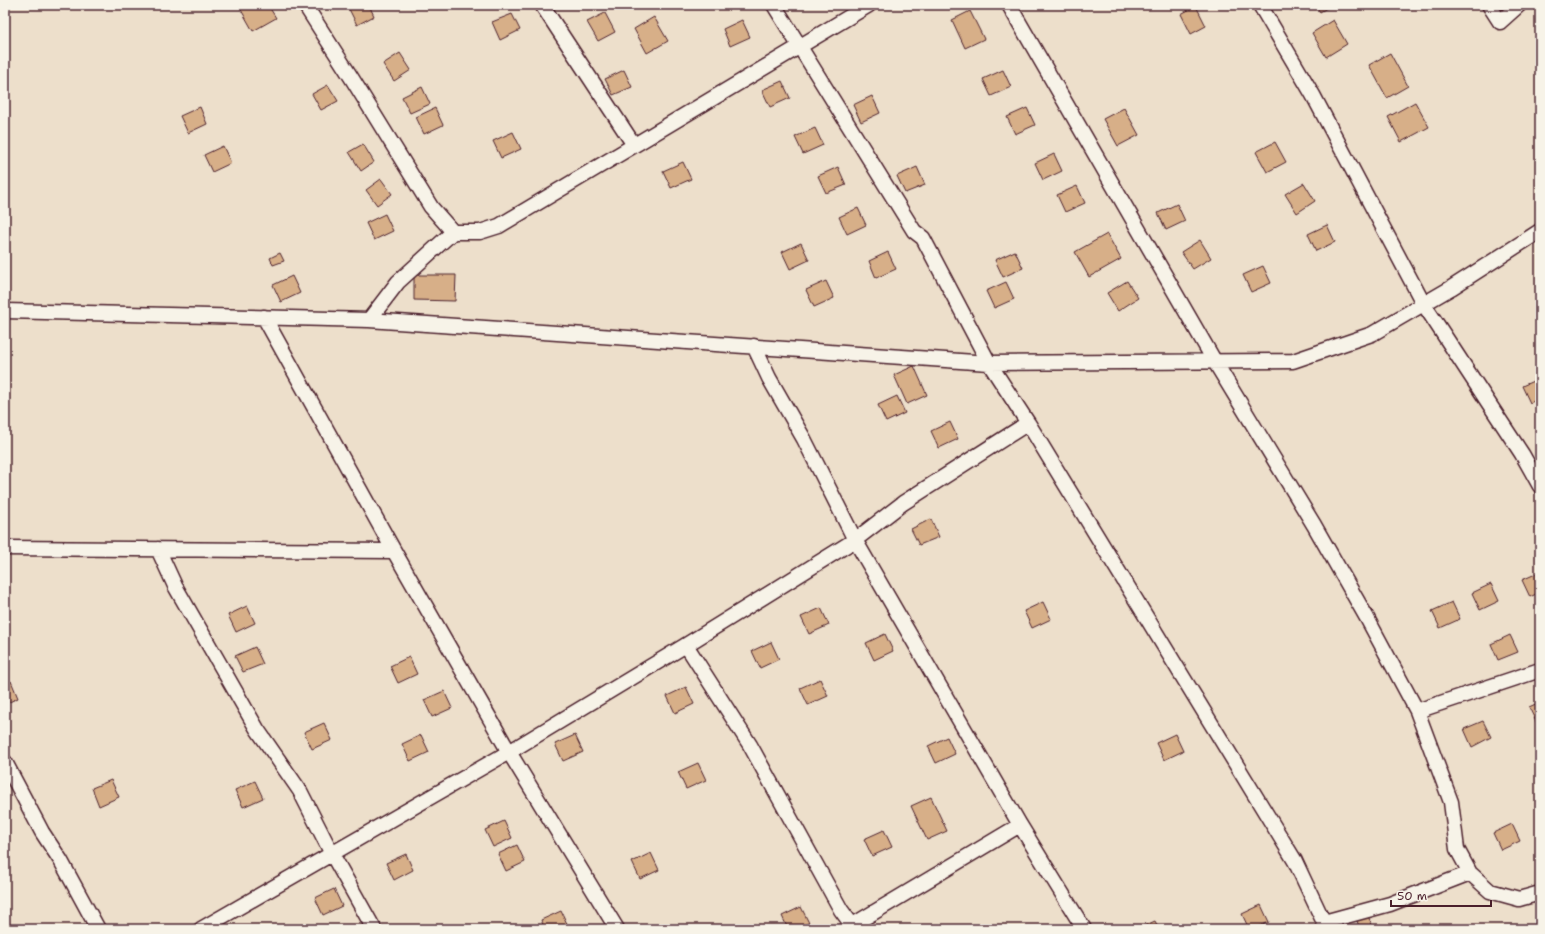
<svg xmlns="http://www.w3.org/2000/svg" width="1545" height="934" font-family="'Shantell Sans',sans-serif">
<rect width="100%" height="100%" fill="#eddfcb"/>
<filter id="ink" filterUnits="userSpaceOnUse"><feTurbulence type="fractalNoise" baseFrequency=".025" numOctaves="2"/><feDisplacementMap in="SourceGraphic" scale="8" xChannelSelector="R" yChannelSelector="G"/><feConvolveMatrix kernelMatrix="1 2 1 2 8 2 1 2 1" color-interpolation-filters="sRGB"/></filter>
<g filter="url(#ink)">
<path fill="#d7af88" stroke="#4a1f2b" d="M246,5H268L276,18L253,31L240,8Z
M347,5H369L374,16L357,25Z
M1315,5H1332L1320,12Z
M1196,6L1206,26L1191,34L1181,14Z
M970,11L984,39L965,48L952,20Z
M605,13L615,32L598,41L587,22Z
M512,14L520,30L500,40L492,22Z
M654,17L668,41L647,53L634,29Z
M742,20L750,37L730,46L723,29Z
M1333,20L1347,44L1326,57L1312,33Z
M400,53L411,70L394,81L383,64Z
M1390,53L1408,86L1387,98L1369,65Z
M624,70L632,87L613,95L605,79Z
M1003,70L1011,87L991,96L983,79Z
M782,81L790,98L770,107L762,90Z
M328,85L338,101L321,110L312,94Z
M422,87L430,104L410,113L402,97Z
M872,96L880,113L861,122L853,105Z
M1415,102L1429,127L1401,142L1388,117Z
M200,107L207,124L188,133L180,116Z
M435,108L443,125L424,134L416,117Z
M1027,108L1035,125L1015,134L1007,117Z
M1124,108L1139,135L1118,146L1103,119Z
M815,128L823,145L803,154L795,137Z
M513,132L521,149L501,158L493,141Z
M1275,142L1286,162L1267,172L1256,152Z
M363,144L374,162L361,171L349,152Z
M223,146L231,163L212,172L204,155Z
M1054,154L1062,171L1043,180L1035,163Z
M683,162L691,179L671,188L663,171Z
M838,167L846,185L826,193L818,176Z
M917,167L925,185L905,193L897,176Z
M381,179L392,194L377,205L366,190Z
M1304,183L1315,201L1297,213L1285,194Z
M1077,186L1085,203L1065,212L1057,195Z
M1177,204L1185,221L1166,230L1158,213Z
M858,208L866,225L847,234L839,217Z
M385,214L393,231L374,240L366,223Z
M1327,225L1335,242L1316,251L1308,234Z
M1107,234L1121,259L1089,277L1075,252Z
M1200,240L1211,258L1193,269L1181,252Z
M801,243L809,260L790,269L782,252Z
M1015,251L1023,268L1003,277L995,260Z
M888,252L896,269L876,278L869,261Z
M280,253L284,261L273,265L270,258Z
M1263,266L1271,283L1251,292L1243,275Z
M414,275H456L455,301L414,300Z
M292,276L300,293L281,302L273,285Z
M826,281L834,298L814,307L806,290Z
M1127,281L1138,298L1118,311L1107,293Z
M1006,282L1014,299L994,308L986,291Z
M914,366L927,395L907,404L894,375Z
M1540,378V398L1530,403L1522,386Z
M897,396L905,413L886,422L878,405Z
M950,422L958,439L939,448L931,431Z
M931,519L939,537L919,545L911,529Z
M1540,572V592L1530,597L1522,580Z
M1491,584L1499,601L1480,610L1472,593Z
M1043,602L1051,619L1032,628L1024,611Z
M1452,602L1460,619L1440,628L1432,611Z
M247,606L255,623L236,632L228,615Z
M821,608L829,625L809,634L801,617Z
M885,634L893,651L874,660L866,643Z
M1510,635L1518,652L1498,660L1491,644Z
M771,642L779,659L760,668L752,651Z
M255,647L263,664L243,672L235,656Z
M409,657L417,674L398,683L390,666Z
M820,679L828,696L808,705L800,688Z
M11,681L18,698L5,704V684Z
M686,687L694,704L675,713L667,696Z
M444,691L452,708L432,717L424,700Z
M1540,702V723L1537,724L1529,707Z
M1483,721L1491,737L1472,747L1464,729Z
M324,723L332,740L312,749L304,732Z
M1175,734L1183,751L1164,760L1156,743Z
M421,735L429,752L410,761L402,744Z
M575,735L583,752L563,761L555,744Z
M947,737L955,754L936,763L928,746Z
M698,763L706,780L686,789L678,772Z
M111,780L119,797L99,806L92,788Z
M255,781L263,798L243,807L235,790Z
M931,797L947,831L927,840L911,806Z
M504,821L512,838L493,847L485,830Z
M1512,824L1520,841L1501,850L1493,833Z
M884,830L892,847L872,856L864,839Z
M517,845L525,862L506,871L498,854Z
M651,853L659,870L640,879L632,862Z
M406,854L413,870L394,880L386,863Z
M334,889L342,906L323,915L315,898Z
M1261,905L1269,922L1254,929H1249L1242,914Z
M801,907L809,923L797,929H788L782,916Z
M561,911L569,928L545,929L541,920Z
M1368,916L1374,929H1360L1357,921Z
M1155,921L1159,929H1137Z
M1540,922V929H1526Z"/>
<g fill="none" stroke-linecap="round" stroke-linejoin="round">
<g stroke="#4a1f2b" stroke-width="17">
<path id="minor" d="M305,5L351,77L431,207L453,232
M542,5L634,145
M774,5L914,231L923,238L989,363L1028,423L1295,861L1327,929
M1009,5L1215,362L1314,525L1367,618L1417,711L1451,802L1457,849L1470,873
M1260,5L1313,95L1423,303L1522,454L1540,486
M1489,5L1500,22L1519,5
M5,311L369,320L989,363L1293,361L1372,334L1451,288L1540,231
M264,317L394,551L509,752L617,929
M369,320L398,282L453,232H480L499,226L869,5
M754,346L769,378L804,439L855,540L1020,825L1084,929
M5,548L394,551
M158,549L175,586L257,729L300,791L332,854L374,929
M686,645L750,745L841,910L855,929
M1417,711L1540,670
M5,762L42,832L61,861L98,929
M1324,922L1390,904L1470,873L1490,891L1519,899L1540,893
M201,929L509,752L686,645L855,540L903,503L1028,423
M846,929L1020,825"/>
</g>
<use href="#minor" stroke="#f7f3e8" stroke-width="14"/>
</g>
</g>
<rect width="1545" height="934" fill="none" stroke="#f7f3e8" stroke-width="20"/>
<rect x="10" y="10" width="1525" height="914" fill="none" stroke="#4a1f2b" stroke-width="1.5" filter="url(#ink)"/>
<path d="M1391 900v6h100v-6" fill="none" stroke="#4a1f2b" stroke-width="2"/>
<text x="1397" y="900" font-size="12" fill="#4a1f2b" stroke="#f7f3e8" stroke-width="3" paint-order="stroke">50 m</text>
</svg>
